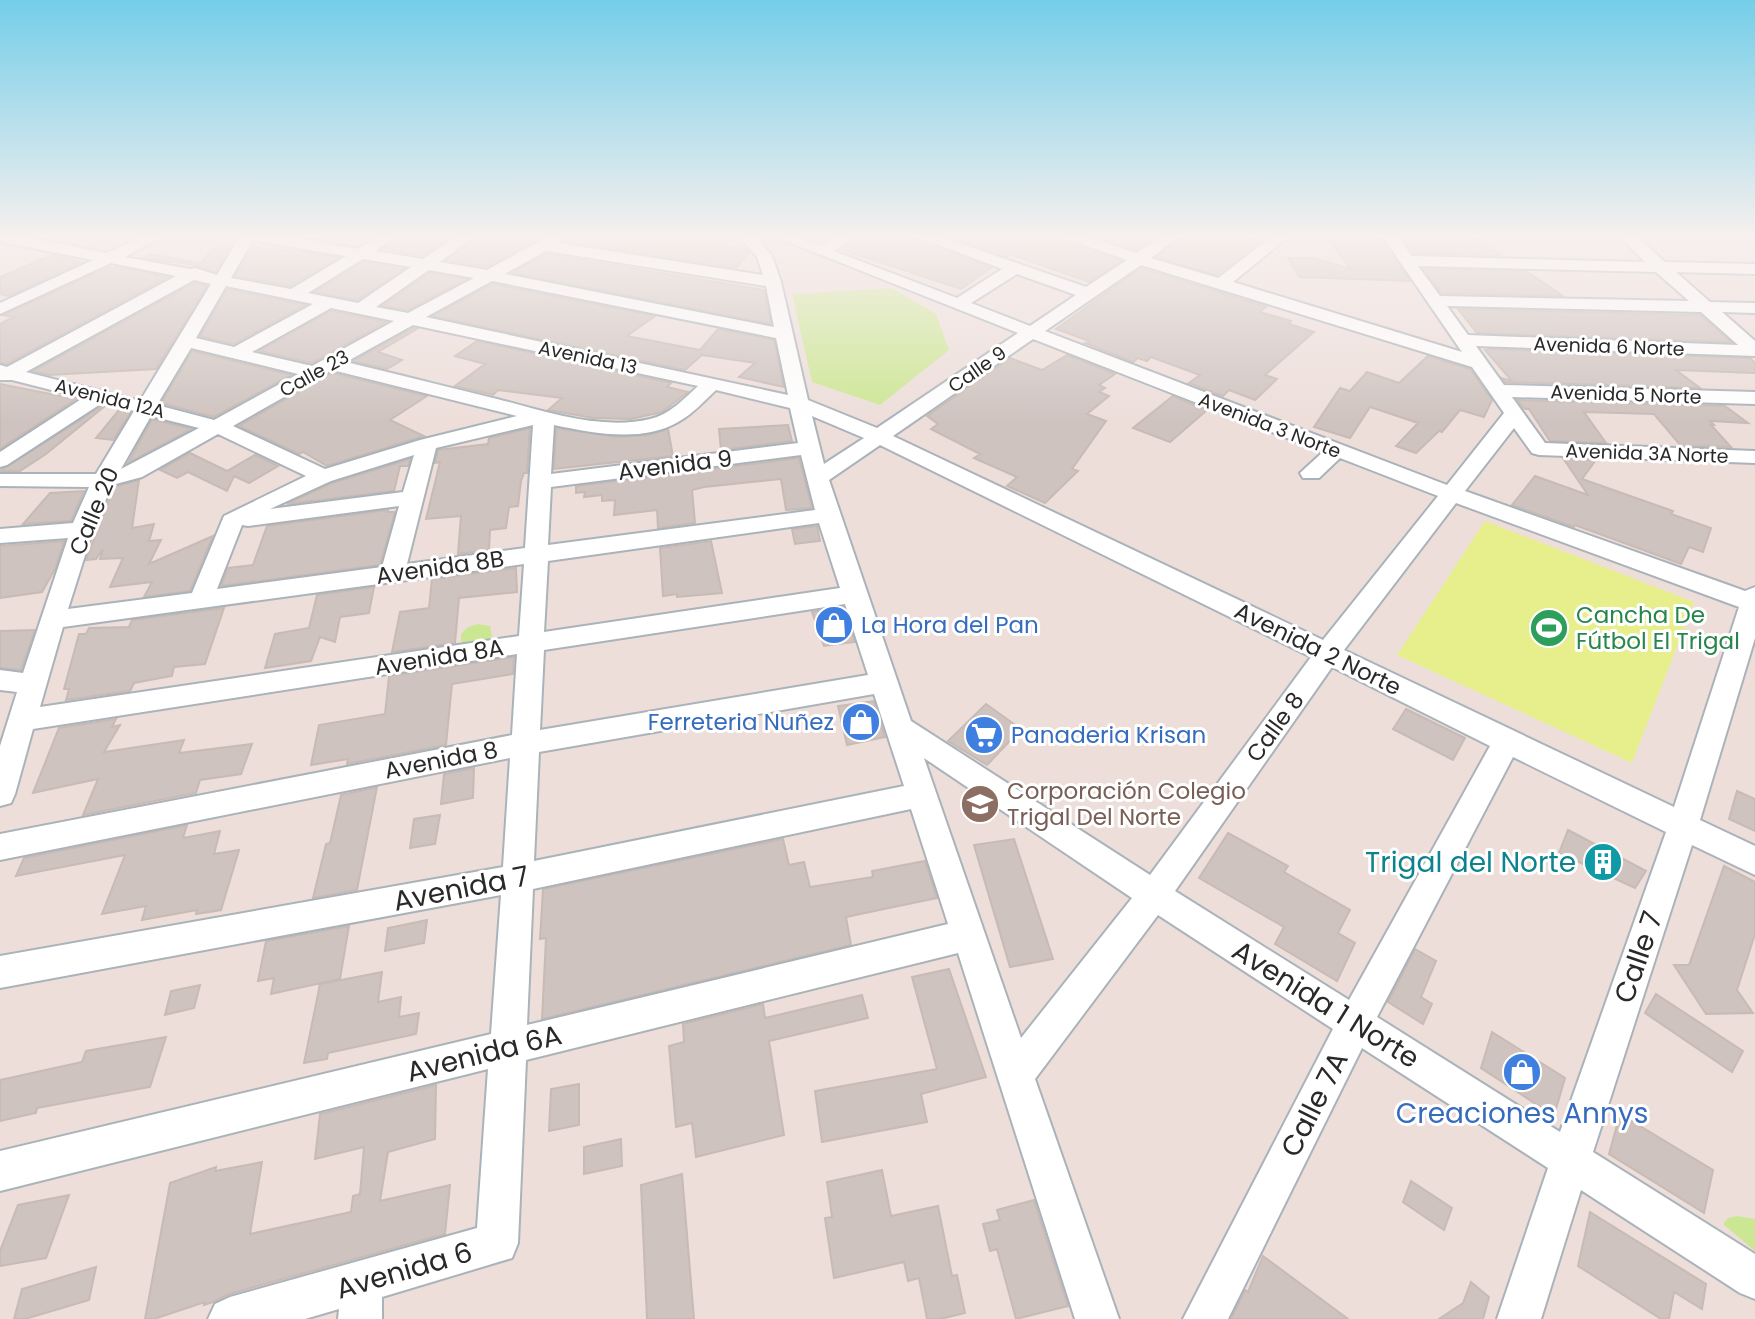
<svg xmlns="http://www.w3.org/2000/svg" width="1755" height="1319" font-family="Poppins,sans-serif">
<rect width="100%" height="100%" fill="#eddeda"/>
<path fill="#cce793" d="M892,288L936,314L949,350L880,405L812,382L792,294Z
M478,624L490,626L492,636L485,643L464,644L461,641V634L468,627Z
M1737,1216L1755,1219V1251L1723,1224L1728,1218Z"/>
<path fill="#e7ef8d" d="M1485,521L1694,602L1632,763L1397,655Z"/>
<path fill="#cec3bf" stroke="#c8bab4" stroke-width="2" d="M398,237H450L422,256L382,249Z
M476,237H541L487,267L446,260Z
M568,237H733L724,247L747,249L749,252L736,268L565,241Z
M867,237H916L991,268L961,289L843,250Z
M950,237H1059L1121,261L1089,282L1010,254L1007,257Z
M1095,237H1155L1137,250Z
M1181,237H1244L1260,242L1216,275L1157,257Z
M1326,237H1381L1410,281L1299,277L1288,258H1313L1351,269Z
M1402,237H1475L1502,256L1413,253Z
M252,247L307,252L339,257L290,286L235,276Z
M230,248L216,272L196,265L144,258L150,254L201,263L212,249Z
M546,254L764,290L771,324L513,273Z
M52,255L82,262L9,296L0,294V277Z
M364,262L404,269L357,300L315,292Z
M118,267L168,277L7,364L0,363V324L13,317L3,315L107,268Z
M1141,268L1266,307L1260,312L1291,321L1289,324L1314,332L1265,375L1277,379L1255,400L1229,390L1223,396L1189,383L1200,375L1151,357L1147,361L1138,358L1133,362L1085,343L1089,341L1056,329Z
M1423,269L1526,271L1563,296L1441,293Z
M430,273L466,279L408,310L383,306Z
M194,283L207,286L156,369L49,375L33,371Z
M492,284L655,316L627,336L700,350L718,329L774,340L784,387L739,377L755,363L702,355L685,370L433,316Z
M227,289L305,305L234,344L200,336Z
M1458,309L1700,315L1731,342L1477,333Z
M331,311L386,322L312,363L259,351Z
M413,328L417,329L378,352L402,360L387,369L353,361Z
M477,341L671,383L667,387L688,392L662,412L631,419L593,418L554,411L548,410L562,398L498,390L493,395L455,386L485,364L455,356Z
M1490,349L1750,358L1755,363V373L1676,370L1700,388L1505,382L1502,378L1512,381L1485,350Z
M192,351L291,375L214,417L161,403Z
M1067,355L1115,374L1099,385L1105,388L1099,392L1109,396L1087,414L1106,421L1072,469L1078,471L1045,503L1007,486L1017,477L974,458L980,454L931,429L938,424L927,416L1010,358L1042,370Z
M1428,356L1470,369L1492,400L1484,417L1460,410L1442,432L1439,431L1416,453L1396,446L1418,423L1370,407L1350,438L1314,427L1340,388L1350,391L1367,372L1399,383Z
M332,373L427,396L390,420L424,436L327,466L303,452L299,454L239,426Z
M0,384L76,399L0,449Z
M1173,396L1207,410L1170,442L1133,428Z
M1517,400L1725,406L1748,423L1710,421L1714,425H1711L1731,447L1681,446L1654,414L1584,412L1606,443L1550,441L1529,409H1525Z
M102,406H105L46,454L20,471H0Z
M119,410L130,413L113,440L96,438Z
M152,419L192,429L128,463Z
M788,425L792,441L721,450L719,429Z
M530,428L527,473H524L521,481L518,506L509,507L506,528L490,530L489,550L458,554L461,516L426,519L440,462L435,463L438,450L488,444L489,438Z
M556,428L617,437L649,435L668,429L673,456L554,469Z
M190,453L227,471L255,455L278,466L249,483L234,476L227,491L188,472L177,478L160,470Z
M799,458L812,508L786,510L781,479L704,487L692,490L695,523L658,528L657,510L614,515L615,500L602,501V495L584,497L585,492L576,493V486Z
M1563,458L1596,460L1582,479L1673,511L1671,514L1711,528L1703,552L1689,547L1681,564L1575,525L1574,527L1512,505L1535,476L1588,495Z
M410,459L408,466H400L394,491L287,504L332,483Z
M139,480L132,528L154,524L149,541L161,540L149,564L213,536L190,591L144,597L152,582L110,587L123,558L100,559L103,549L96,559L86,560L114,487Z
M84,491L71,521L23,524L50,493Z
M388,510L387,512H395L380,565L221,586L228,568L253,565L267,526Z
M817,526L820,541L795,544L792,529Z
M64,541L55,569L42,592L0,598V546Z
M711,541L722,593L677,597V594L663,596L660,548Z
M516,568L517,592L459,598L455,643L392,652L400,612L429,608L432,579Z
M374,587L369,613L340,617L335,642L320,637L311,661L265,668L275,634L309,628L317,595Z
M843,607L855,642L824,646L812,612Z
M224,608L205,664L174,667L172,676L134,683L130,691L66,700L69,689H64L79,634H86L89,628L129,627L132,620Z
M35,630L21,670L0,668V631Z
M514,657L513,674L452,684L446,745L347,764L348,759L311,765L319,725L385,714L389,676Z
M874,701L885,737L847,745L838,706Z
M986,704L1021,729L987,765L948,741Z
M1406,709L1465,738L1453,760L1393,729Z
M116,719L112,727L120,725L104,752L184,740L179,753L252,744L241,774L200,780L196,793L83,815L98,779L33,793L59,728Z
M474,768L473,798L441,804L444,774Z
M377,787L357,890L313,898L326,844L330,843L341,795Z
M1737,791L1755,799V831L1729,819Z
M440,815L435,844L410,848L414,819Z
M187,825L183,838L220,831L214,854L239,850L221,910L196,914L197,910L142,920L146,906L102,914L125,855L16,876L24,858Z
M1568,830L1646,871L1635,888L1559,853Z
M1228,833L1288,866L1284,872L1350,910L1338,933L1355,943L1337,981L1275,944L1284,927L1199,878Z
M783,839L789,865L804,862L810,887L873,877L872,871L925,861L937,898L846,917L851,945L542,1019L546,938L540,939L543,889Z
M1014,839L1053,959L1010,967L974,845Z
M1724,866L1755,882V934L1737,990L1753,1013L1706,1014L1674,965H1689Z
M427,920L424,943L385,951L388,928Z
M349,926L340,979L271,994L274,978L258,981L266,941Z
M1415,949L1436,961L1421,997L1432,1004L1423,1024L1388,1002Z
M949,969L986,1077L921,1094L927,1122L822,1142L815,1091L937,1069L912,977Z
M382,972L378,1002L401,997L399,1017L419,1013L416,1034L328,1053L327,1059L304,1063L320,984Z
M200,985L194,1008L165,1015L171,991Z
M1656,994L1743,1051L1732,1072L1645,1013Z
M862,995L868,1018L769,1041L784,1135L696,1157L692,1123L676,1127L669,1046L684,1042L683,1024L763,1004L765,1018Z
M1492,1032L1565,1078L1554,1116L1481,1068Z
M166,1037L150,1087L37,1108L36,1113L0,1121V1080L82,1062L86,1051Z
M579,1084V1125L549,1131L551,1089Z
M436,1085L435,1139L388,1152L380,1201L450,1185L445,1234L229,1294L213,1302L204,1305L205,1302L154,1319H145L170,1183L216,1167L215,1171L262,1162L250,1234L351,1212L353,1196L360,1194L364,1147L315,1159L320,1114Z
M1620,1114L1713,1170L1704,1213L1609,1154Z
M621,1139L622,1166L584,1174V1147Z
M882,1170L891,1216L938,1206L952,1276L957,1275L965,1313L940,1319H927L919,1278L908,1281L904,1262L834,1278L825,1218L832,1217L827,1182Z
M682,1174L694,1319H647L641,1185Z
M1411,1181L1452,1208L1444,1230L1403,1202Z
M69,1195L46,1258L0,1266V1251L18,1205Z
M1034,1200L1068,1306L1016,1319L997,1249L990,1251L983,1224L1000,1220L997,1210Z
M1590,1212L1706,1284L1702,1309L1674,1292L1669,1319H1661L1578,1266Z
M1263,1256L1348,1319H1231L1245,1290L1248,1292Z
M96,1267L89,1300L25,1319H14L22,1289Z
M1471,1282L1489,1297L1483,1319H1439L1463,1303Z"/>
<g fill="none" stroke-linecap="round" stroke-linejoin="round">
<g stroke="#aab3ba" stroke-width="4">
<path id="minor" d="M0,237H27L107,253L141,237H161L125,257L190,269L195,268L217,275L239,237H291L358,249L377,237H395L375,251L423,259L455,237H473L440,262L487,270L547,237H566L559,243L763,275L757,257L740,237H756L772,256L781,282L808,400L877,428L1018,333L776,237H798L820,246L835,237H854L834,251L957,298L1002,269L918,237H941L1086,287L1127,260L1061,237H1085L1137,253L1160,237H1178L1151,258L1218,278L1271,237H1288L1233,282L1462,352L1383,237H1398L1412,256L1645,262L1620,237H1637L1665,262L1755,264V274L1676,272L1710,302L1755,303V313L1722,312L1755,341V356L1476,346L1504,385L1755,392V404L1512,397L1545,443L1755,451V463L1539,455L1532,453L1514,428L1465,491L1745,591L1755,587V638L1700,820L1755,846V875L1692,845L1593,1152L1755,1254V1299L1740,1293L1581,1190L1541,1319H1497L1548,1168L1362,1048L1228,1319H1183L1333,1029L1158,915L1035,1079L1119,1319H1075L958,953L526,1060L518,1243L512,1258L382,1297V1319H338L339,1309L305,1319H208L215,1304L230,1297L477,1228L488,1069L0,1191V1151L491,1034L501,895L0,988V956L503,867L510,758L0,860V834L512,735L517,654L33,729L15,794L11,803L0,806V746L17,692L0,690V670L23,673L68,538L0,543V529L73,523L89,487L0,486V474H96L134,411L102,403L7,465L0,467V452L83,398L12,380H0V365L7,367L176,276L111,263L0,314V303L93,260L2,242ZM254,238L261,242L346,256L291,289L231,278ZM546,251L766,286L774,327L505,274ZM363,259L411,267L358,303L308,293ZM1141,265L1472,367L1504,413L1447,485L1045,331ZM1418,266L1656,272L1689,301L1440,296ZM429,270L474,278L408,313L376,307ZM1017,274L1076,295L1030,326L971,303ZM194,280L211,284L140,401L26,372ZM492,281L776,338L788,395L426,317ZM226,286L313,304L234,347L196,338ZM1447,306L1701,312L1738,345L1468,335ZM331,308L394,321L312,366L252,352ZM413,325L698,386C684,399 669,415 650,419C601,431 545,411 497,399C447,387 397,374 346,362ZM1033,339L1323,452L1300,473L1303,478H1319L1340,458L1438,496L1323,640L893,436ZM191,348L298,374L214,420L157,405ZM332,370L517,416L420,440L325,469L233,426ZM716,390L790,408L798,443L551,474L554,425C592,433 642,443 678,422C693,414 704,401 716,390ZM151,416L199,428L121,469ZM812,416L864,438L824,464ZM533,425L525,548L407,564L436,448ZM218,434L306,476L224,516L192,593L68,609L93,530L112,485L142,477ZM880,445L1311,657L1150,875L911,721L829,480ZM414,455L403,492L270,509L331,481ZM801,455L815,510L548,545L551,487ZM1456,503L1739,607L1674,807L1344,650ZM399,506L382,567L217,589L242,525L248,526ZM819,523L840,588L544,632L548,561ZM524,564L519,636L40,707L63,627ZM845,604L868,675L540,730L544,650ZM1332,667L1490,746L1349,1000L1175,891ZM874,694L904,786L534,861L539,752ZM1513,757L1666,832L1560,1132L1377,1017ZM924,758L1132,898L1021,1038ZM911,809L948,924L527,1025L533,889Z"/>
</g>
<use href="#minor" fill="#fff" fill-rule="evenodd"/>
</g>
<linearGradient id="sky" x2="0" y2="1"><stop stop-color="#74cee9"/><stop offset="0.56" stop-color="#f7f0ee"/><stop offset="1" stop-color="#f7f0ee" stop-opacity="0"/></linearGradient>
<rect width="1755" height="422" fill="url(#sky)"/>
<defs>
<g id="shop-disc" transform="scale(2.0125)"><circle r="9.5" fill="#3f7fe0" stroke="#fff"/><path d="M-5-2.5h2.3a2.7 3.5 0 0 1 5.4 0H5L5.5 6h-11ZM-1.5-2.5h3a1.5 2.3 0 0 0-3 0Z" fill="#fff"/></g>
<g id="stadium-disc" transform="scale(2.0125)"><circle r="9.5" fill="#2e9e5b" stroke="#fff"/><path d="M0-5a6.5 5 0 1 0 0 10a6.5 5 0 1 0 0-10ZM-3.5-1.8h7v3.6h-7Z" fill="#fff"/></g>
<g id="supermarket-disc" transform="scale(2.0125)"><circle r="9.5" fill="#3f7fe0" stroke="#fff"/><path d="M-6-5.5h2.5l.6 2H6L4.5 2H-2.5L-4.4-4H-6ZM-1.5 3.2a1.3 1.3 0 1 0 .1 0ZM3 3.2a1.3 1.3 0 1 0 .1 0Z" fill="#fff"/></g>
<g id="university-disc" transform="scale(2.0125)"><circle r="9.5" fill="#8d6e63" stroke="#fff"/><path d="M0-5L7-2L0 1L-7-2ZM-4 1L0 2.5L4 1V4Q0 6-4 4Z" fill="#fff"/></g>
<g id="building-disc" transform="scale(2.0125)"><circle r="9.5" fill="#0f9aa8" stroke="#fff"/><path d="M-4-6H4V6H1V3H-1V6H-4ZM-2.5-4.3h1.7v1.8h-1.7ZM.8-4.3h1.7v1.8H.8ZM-2.5-1h1.7V.8h-1.7ZM.8-1h1.7V.8H.8Z" fill="#fff"/></g>
</defs>
<g fill-rule="evenodd">
<use href="#shop-disc" x="834" y="625"/>
<use href="#stadium-disc" x="1549" y="628"/>
<use href="#shop-disc" x="861" y="722"/>
<use href="#supermarket-disc" x="984" y="735"/>
<use href="#university-disc" x="980" y="804"/>
<use href="#building-disc" x="1603" y="862"/>
<use href="#shop-disc" x="1522" y="1072"/>
</g>
<g text-anchor="middle" stroke-width="6" stroke-linejoin="round" paint-order="stroke">
<g font-size="19" fill="#292929" stroke="#fff">
<text transform="translate(1609 346) rotate(2)" y="7">Avenida 6 Norte</text>
<text transform="translate(588 357) rotate(12)" y="7">Avenida 13</text>
<text transform="translate(977 369) rotate(-35)" y="7">Calle 9</text>
<text transform="translate(314 373) rotate(-29)" y="7">Calle 23</text>
<text transform="translate(1626 394) rotate(2)" y="7">Avenida 5 Norte</text>
<text transform="translate(110 398) rotate(14)" y="7">Avenida 12A</text>
<text transform="translate(1270 425) rotate(21)" y="7">Avenida 3 Norte</text>
<text transform="translate(1647 453) rotate(2)" y="7">Avenida 3A Norte</text>
</g>
<g font-size="23" fill="#292929" stroke="#fff">
<text transform="translate(675 465) rotate(-7)" y="8">Avenida 9</text>
<text transform="translate(94 511) rotate(-67)" y="8">Calle 20</text>
<text transform="translate(440 567) rotate(-8)" y="8">Avenida 8B</text>
<text transform="translate(1318 649) rotate(26)" y="8">Avenida 2 Norte</text>
<text transform="translate(439 657) rotate(-9)" y="8">Avenida 8A</text>
<text transform="translate(1275 727) rotate(-54)" y="8">Calle 8</text>
<text transform="translate(441 760) rotate(-11)" y="8">Avenida 8</text>
</g>
<g font-size="23" fill="#27864d" stroke="#fff" text-anchor="start">
<text x="1576" y="623">Cancha De<tspan x="1576" dy="26">Fútbol El Trigal</tspan></text>
</g>
<g font-size="23" fill="#366cbe" stroke="#fff" text-anchor="start">
<text x="861" y="633">La Hora del Pan</text>
<text x="834" y="730" text-anchor="end">Ferreteria Nuñez</text>
<text x="1011" y="743">Panaderia Krisan</text>
</g>
<g font-size="23" fill="#785e54" stroke="#fff" text-anchor="start">
<text x="1007" y="799">Corporación Colegio<tspan x="1007" dy="26">Trigal Del Norte</tspan></text>
</g>
<g font-size="28" fill="#0d838f" stroke="#fff" text-anchor="end">
<text x="1576" y="872">Trigal del Norte</text>
</g>
<g font-size="28" fill="#292929" stroke="#fff">
<text transform="translate(461 888) rotate(-11)" y="10">Avenida 7</text>
<text transform="translate(1638 957) rotate(-71)" y="10">Calle 7</text>
<text transform="translate(1326 1004) rotate(32)" y="10">Avenida 1 Norte</text>
<text transform="translate(484 1053) rotate(-14)" y="10">Avenida 6A</text>
<text transform="translate(1314 1104) rotate(-63)" y="10">Calle 7A</text>
<text transform="translate(404 1270) rotate(-16)" y="10">Avenida 6</text>
</g>
<g font-size="28" fill="#366cbe" stroke="#fff">
<text x="1522" y="1123">Creaciones Annys</text>
</g>
</g>
</svg>
